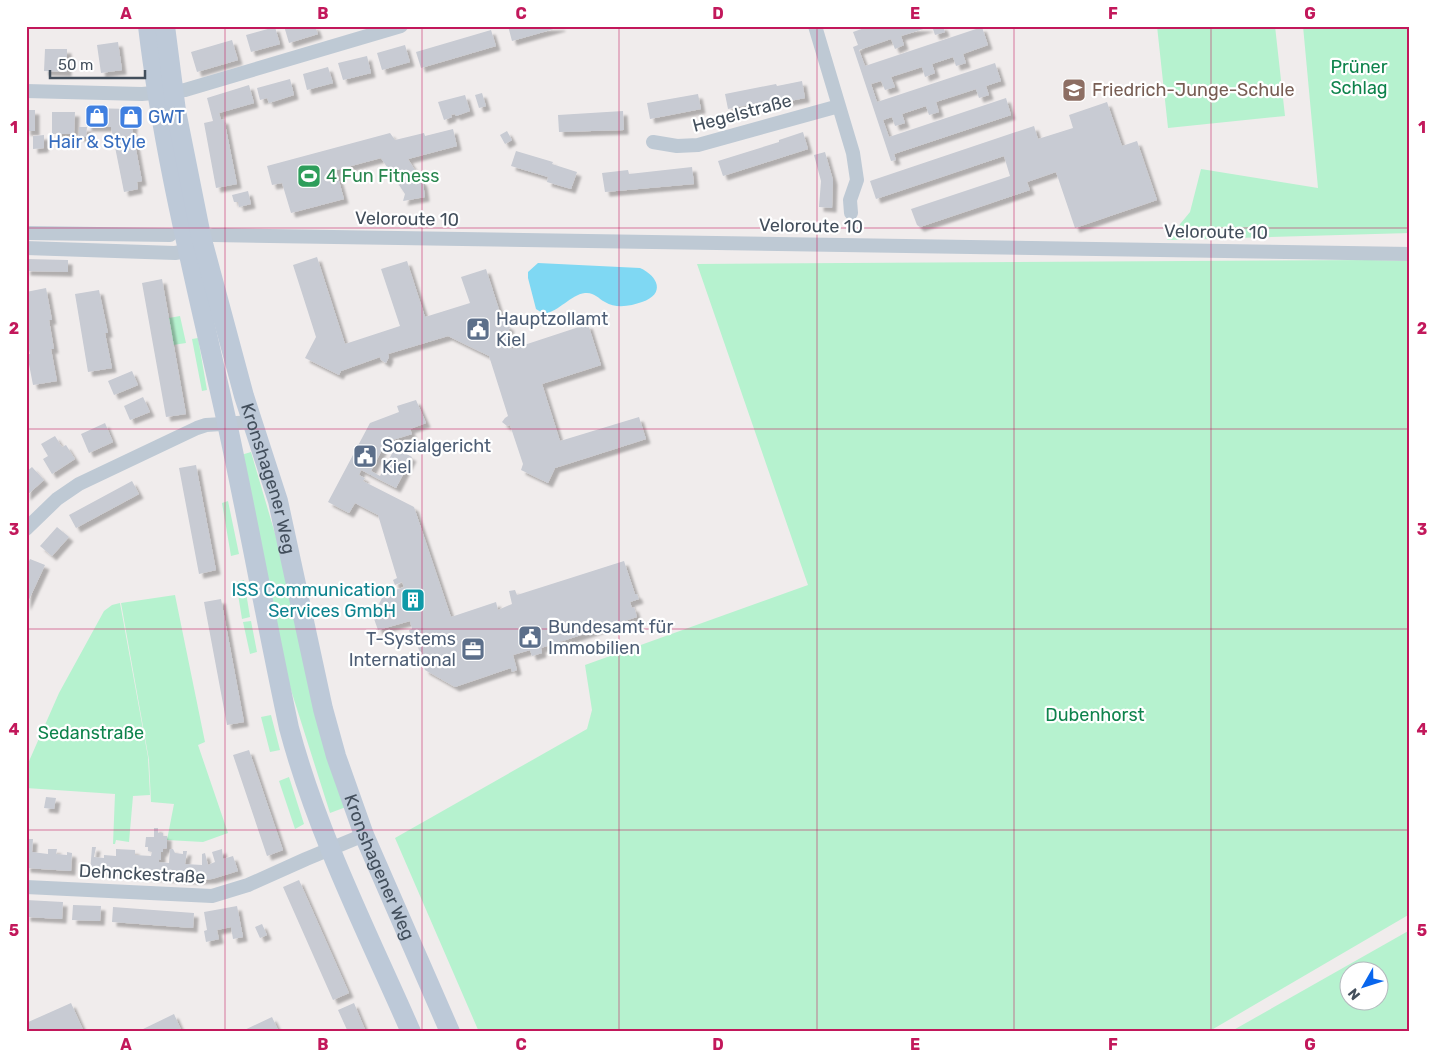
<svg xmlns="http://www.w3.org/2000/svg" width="1436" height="1058" font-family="Rubik,sans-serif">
<defs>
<filter id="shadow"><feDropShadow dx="4.5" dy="4.5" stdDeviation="1" flood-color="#0004"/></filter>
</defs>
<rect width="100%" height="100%" fill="#f0ecec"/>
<path fill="#b6f2cf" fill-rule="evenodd" d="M1157,26H1275L1285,116L1168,128Z
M1303,26H1410V233L1167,240L1190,212L1201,169L1318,188Z
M1371,260L1410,261V914L1208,1032H479L395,838L587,729L592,710L585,665L808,585L697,264Z
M180,316L186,343L173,345L169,318Z
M198,338L207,390L202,391L192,339Z
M251,452L276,537L346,807L330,813L284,668L241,455Z
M228,501L239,554L231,556L222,503Z
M244,580L250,617L242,619L236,582Z
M175,595L205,742L198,745L228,833L203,842L167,840L174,804L151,802L149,760L121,603Z
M120,603L148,757L150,795L133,796L129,842L116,840L115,844H113L115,794L26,788V768L59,693L104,611L112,605Z
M251,621L257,652L250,654L243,622Z
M271,715L280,750L270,752L261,717Z
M289,777L304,824L295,829L279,781Z
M1410,930V1032H1230ZM1348,970H1378V1000H1348Z"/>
<path fill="#7fd8f3" d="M538,263L640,268C658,276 666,294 642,302C631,306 616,309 605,302C598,298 594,292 585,293C570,295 560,311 544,314L536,309L528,278V272Z"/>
<path fill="#c8cbd3" filter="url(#shadow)" d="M284,26H315L318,34L289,43Z
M508,26H561V27L512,41Z
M870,26L930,27L901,36L904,45L895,49L891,39L859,50L865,66L982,27L988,45L963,54L966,63L956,66L953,57L932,64L935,73L925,77L922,67L891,77L895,87L885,90L881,81L871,84L877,102L995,63L1001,81L986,86L989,95L979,98L976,89L936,102L939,112L929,115L926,106L902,114L905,123L895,126L892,117L883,120L889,137L1006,98L1011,115L894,154L896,160L891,161L853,47L858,45L853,32Z
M932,26H943L945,32L935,35Z
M275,27L280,44L251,52L246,35Z
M491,30L496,46L421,68L416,52Z
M232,40L238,60L197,72L191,52Z
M118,42L122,70L101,73L97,45Z
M405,45L410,62L382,70L377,53Z
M45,49H67V72L44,71Z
M367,56L371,73L343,80L338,63Z
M328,67L333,83L307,90L303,74Z
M290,79L294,95L269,103L267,98L260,100L257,88Z
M802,81L805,98L780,103L779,99L728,109L725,94L776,84L777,86Z
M249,85L254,103L219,113L221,120L224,119L237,184L216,188L204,123L213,121L207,98Z
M482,93L486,106L479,108L475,95Z
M698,94L701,109L650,119L647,103Z
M465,95L470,111L456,116L455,114L451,115L452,117L444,120L438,102Z
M1107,102L1122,146L1137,141L1157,200L1075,228L1056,172L1027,182L1030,190L920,227L917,225L911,209L1010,176L1004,156L876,199L870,181L1034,126L1038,139L1073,128L1069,115Z
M87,108L132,109L133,128H132L142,181L137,182L138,189L124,192L111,127H87Z
M26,110H35V131H26Z
M623,111L624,130L559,132L558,115Z
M52,112H75L74,134H52Z
M79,127H87L86,137H79Z
M453,129L457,146L408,159L423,183L425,197L403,201L405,194L381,158L336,170L344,199L291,213L282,183L272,185L267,166L390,133L395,140L424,133L425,136Z
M507,131L512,140L505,144L500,135Z
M803,132L808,149L723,176L718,161L779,142V140Z
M44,135V148L33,149V136Z
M516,151L553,162L552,164L577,172L571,189L547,182L548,177L511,166Z
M825,152L833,180L832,208L819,207L821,181L814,155Z
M692,167L694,184L605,192L602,173L628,170L629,174Z
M248,191L251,204L239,207L238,202H234L232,195Z
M317,257L345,344L400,326L381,269L407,261L425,317L470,303L461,277L486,269L503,322L510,327L507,334L512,349L588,324L601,365L542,384L560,441L639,417L646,439L555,468L548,483L521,470L523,464L510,425L507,426L502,422L505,418L508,416L489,356L448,336L388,354L389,357L386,363L381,360L380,357L341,371L339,375L305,358L316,337L293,265Z
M26,259L68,260V272L26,271Z
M162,279L186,414L166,417L142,283Z
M46,288L52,320H49L54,349H51L57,381L33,385L27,354H30L26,336V292Z
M99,290L108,333H105L112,368L88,372L75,294Z
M132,371L138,385L114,395L108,381Z
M143,397L150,412L130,420L124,406Z
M416,400L426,423L410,429L412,434L386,442L371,471L380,476L395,448L412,457L396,488L361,470L359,475L365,478L363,481L414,507L451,617L496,602L498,610L512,604L509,591L515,590L517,595L624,561L635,594H637L639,599L630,602L632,608L634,607L637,617L541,648L542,653L532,656L530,650L513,655L517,670L512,672L511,668L455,687L425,670L414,634H410L409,630L412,629L410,621L378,630L373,616L384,594L404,587L402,582L395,585L393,580L397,578L378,515L355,503L349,513L328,502L370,423L399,412L397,406Z
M105,423L113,442L89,453L81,434Z
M55,436L62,447L66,445L75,459L52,474L43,459L48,456L41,444Z
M196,465L216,570L199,574L179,468Z
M32,467L44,480L26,496V472Z
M132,481L139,494L76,528L69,515Z
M57,527L69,537L52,556L40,546Z
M30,559L45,565L26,606V568Z
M221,599L244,722L227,725L204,602Z
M249,750L283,850L267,856L233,755Z
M46,797L56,798L54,809L44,808Z
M154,828H158V833H163V836H167V848L163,849V852H161V860L159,859V862L169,863L170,849H173L175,853L183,854V851H187L185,864L202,865V854L205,853L208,865L215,862L212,852L222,849L223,859L233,856L238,871L212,879L195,880L90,872L92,847H96L94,857L104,858V855L116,856V849L135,850V855L151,856L152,852L148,851V847H145L146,837H154Z
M26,839H33L32,852L48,854V849H57L56,854L67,855V852L72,853L71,871L26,868Z
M299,880L349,993L333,1000L283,887Z
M26,900L63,902L62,919L26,917Z
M73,905L101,906L100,921L72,920Z
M237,906L243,937L233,939L231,927L217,930L219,939L206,942L204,931L207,930L204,912Z
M113,907L194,913L193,928L112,922Z
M262,924L267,935L260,938L255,927Z
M71,1003L84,1032H26V1023Z
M354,1003L366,1032H348L338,1010Z
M174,1014L182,1032H137L141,1030Z
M272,1017L279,1032H240Z"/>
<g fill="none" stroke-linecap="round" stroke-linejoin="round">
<path stroke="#bec9d4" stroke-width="14" d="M815,26L853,153L857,180L850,200L851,213
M26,91L142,94L185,90L401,26
M653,142L677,146L698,145L839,106
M26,233L170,235
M213,235L1410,254
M26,248L175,253L187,251
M26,529L57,499L79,484L197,428L206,425L253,422
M26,887L212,896L248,885L306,859L364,835"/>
<g stroke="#bdc9d8" stroke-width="20">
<path d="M148,26C164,161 198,291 227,423C249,524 267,626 289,728C317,833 367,932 411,1032"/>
<path id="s1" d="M165,26L176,111L201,236L244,396L278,501L323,709L336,756L364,835L450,1032"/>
</g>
</g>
<path fill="none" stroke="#c2185b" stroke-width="1" stroke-opacity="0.55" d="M225,26V1032M422,26V1032M619,26V1032M817,26V1032M1014,26V1032M1211,26V1032M26,228H1410M26,429H1410M26,629H1410M26,830H1410"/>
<defs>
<g id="school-square" transform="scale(1.25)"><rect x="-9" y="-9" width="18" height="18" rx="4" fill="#8d6e63" stroke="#fff"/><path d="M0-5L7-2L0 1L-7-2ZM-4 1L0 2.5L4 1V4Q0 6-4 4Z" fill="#fff"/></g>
<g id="shop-square" transform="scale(1.25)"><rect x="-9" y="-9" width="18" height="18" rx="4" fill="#3f7fe0" stroke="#fff"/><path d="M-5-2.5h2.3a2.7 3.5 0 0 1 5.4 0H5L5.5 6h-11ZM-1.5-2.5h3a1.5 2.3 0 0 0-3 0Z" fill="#fff"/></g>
<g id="stadium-square" transform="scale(1.25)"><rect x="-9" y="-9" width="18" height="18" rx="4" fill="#2e9e5b" stroke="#fff"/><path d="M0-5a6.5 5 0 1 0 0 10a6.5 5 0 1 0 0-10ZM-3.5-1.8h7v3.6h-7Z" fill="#fff"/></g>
<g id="civic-square" transform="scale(1.25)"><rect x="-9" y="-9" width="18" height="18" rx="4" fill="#5c6f8a" stroke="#fff"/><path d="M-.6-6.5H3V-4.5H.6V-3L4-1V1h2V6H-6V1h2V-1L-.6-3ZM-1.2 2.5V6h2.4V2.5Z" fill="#fff"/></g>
<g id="building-square" transform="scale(1.25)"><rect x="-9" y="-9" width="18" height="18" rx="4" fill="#0f9aa8" stroke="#fff"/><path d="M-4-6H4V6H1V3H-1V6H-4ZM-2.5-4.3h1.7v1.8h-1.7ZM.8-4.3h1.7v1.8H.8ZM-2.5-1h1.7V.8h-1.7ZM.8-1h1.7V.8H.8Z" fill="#fff"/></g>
<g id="office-square" transform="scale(1.25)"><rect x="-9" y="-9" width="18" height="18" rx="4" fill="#5c6f8a" stroke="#fff"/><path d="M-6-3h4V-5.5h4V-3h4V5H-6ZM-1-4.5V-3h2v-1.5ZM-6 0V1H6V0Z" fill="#fff"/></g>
</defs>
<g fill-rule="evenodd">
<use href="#school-square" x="1074" y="90"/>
<use href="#shop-square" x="97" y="116"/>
<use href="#shop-square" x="131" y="117"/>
<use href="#stadium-square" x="309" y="176"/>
<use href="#civic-square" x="478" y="329"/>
<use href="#civic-square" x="365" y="456"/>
<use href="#building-square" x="413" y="600"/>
<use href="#civic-square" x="530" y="637"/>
<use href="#office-square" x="473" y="649"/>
</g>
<g text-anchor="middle" stroke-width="4.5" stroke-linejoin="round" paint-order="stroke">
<g font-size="18" fill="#0e834c" stroke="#fff">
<text x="1359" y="73">Prüner<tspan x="1359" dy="21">Schlag</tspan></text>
<text x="1095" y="721">Dubenhorst</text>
<text x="91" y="739">Sedanstraße</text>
</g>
<g font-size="18" fill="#785e54" stroke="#fff" text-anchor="start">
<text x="1092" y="96">Friedrich-Junge-Schule</text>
</g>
<g font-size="18" fill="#434f5c" stroke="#fff">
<text transform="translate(742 113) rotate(-15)" y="6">Hegelstraße</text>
<text transform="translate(407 219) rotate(1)" y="6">Veloroute 10</text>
<text transform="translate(811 226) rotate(1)" y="6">Veloroute 10</text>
<text transform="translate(1216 232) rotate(1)" y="6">Veloroute 10</text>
<text dy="6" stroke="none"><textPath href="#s1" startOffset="465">Kronshagener Weg</textPath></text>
<text dy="6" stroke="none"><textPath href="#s1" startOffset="870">Kronshagener Weg</textPath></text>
<text transform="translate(142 874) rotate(3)" y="6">Dehnckestraße</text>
</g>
<g font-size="18" fill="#366cbe" stroke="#fff" text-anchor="start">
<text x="148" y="123">GWT</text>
<text x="97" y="148" text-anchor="middle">Hair &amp; Style</text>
</g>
<g font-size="18" fill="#27864d" stroke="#fff" text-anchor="start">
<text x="326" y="182">4 Fun Fitness</text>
</g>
<g font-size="18" fill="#4e5e75" stroke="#fff" text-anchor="start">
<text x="496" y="325">Hauptzollamt<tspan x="496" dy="21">Kiel</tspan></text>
<text x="382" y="452">Sozialgericht<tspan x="382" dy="21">Kiel</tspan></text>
<text x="548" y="633">Bundesamt für<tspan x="548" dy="21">Immobilien</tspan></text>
<text x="456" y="645" text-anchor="end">T-Systems<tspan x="456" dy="21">International</tspan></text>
</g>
<g font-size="18" fill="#0d838f" stroke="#fff" text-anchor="end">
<text x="396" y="596">ISS Communication<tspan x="396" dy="21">Services GmbH</tspan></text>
</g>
</g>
<rect width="1436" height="1058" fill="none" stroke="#ffffff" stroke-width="55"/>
<g transform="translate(1364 986) rotate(231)"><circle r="24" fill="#ffffff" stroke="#b4b9be"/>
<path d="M0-4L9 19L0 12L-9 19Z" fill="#0966ed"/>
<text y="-8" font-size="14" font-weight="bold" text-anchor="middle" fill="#434f5c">N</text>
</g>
<path d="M50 70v8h95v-8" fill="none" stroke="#434f5c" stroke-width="2.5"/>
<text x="58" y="70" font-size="15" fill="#434f5c" stroke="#ffffff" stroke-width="4" paint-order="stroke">50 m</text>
<rect x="28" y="28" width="1380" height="1002" fill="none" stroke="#c2185b" stroke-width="2"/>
<g font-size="16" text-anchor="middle" font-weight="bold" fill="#c2185b">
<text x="126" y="19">A</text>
<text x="323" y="19">B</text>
<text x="521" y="19">C</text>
<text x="718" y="19">D</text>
<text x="915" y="19">E</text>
<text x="1113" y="19">F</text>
<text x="1310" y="19">G</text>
<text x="14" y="133">1</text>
<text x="1422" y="133">1</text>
<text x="14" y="334">2</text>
<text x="1422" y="334">2</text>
<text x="14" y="535">3</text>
<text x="1422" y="535">3</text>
<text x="14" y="735">4</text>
<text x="1422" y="735">4</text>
<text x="14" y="936">5</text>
<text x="1422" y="936">5</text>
<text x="126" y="1050">A</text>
<text x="323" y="1050">B</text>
<text x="521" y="1050">C</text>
<text x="718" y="1050">D</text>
<text x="915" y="1050">E</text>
<text x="1113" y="1050">F</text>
<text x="1310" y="1050">G</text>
</g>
</svg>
